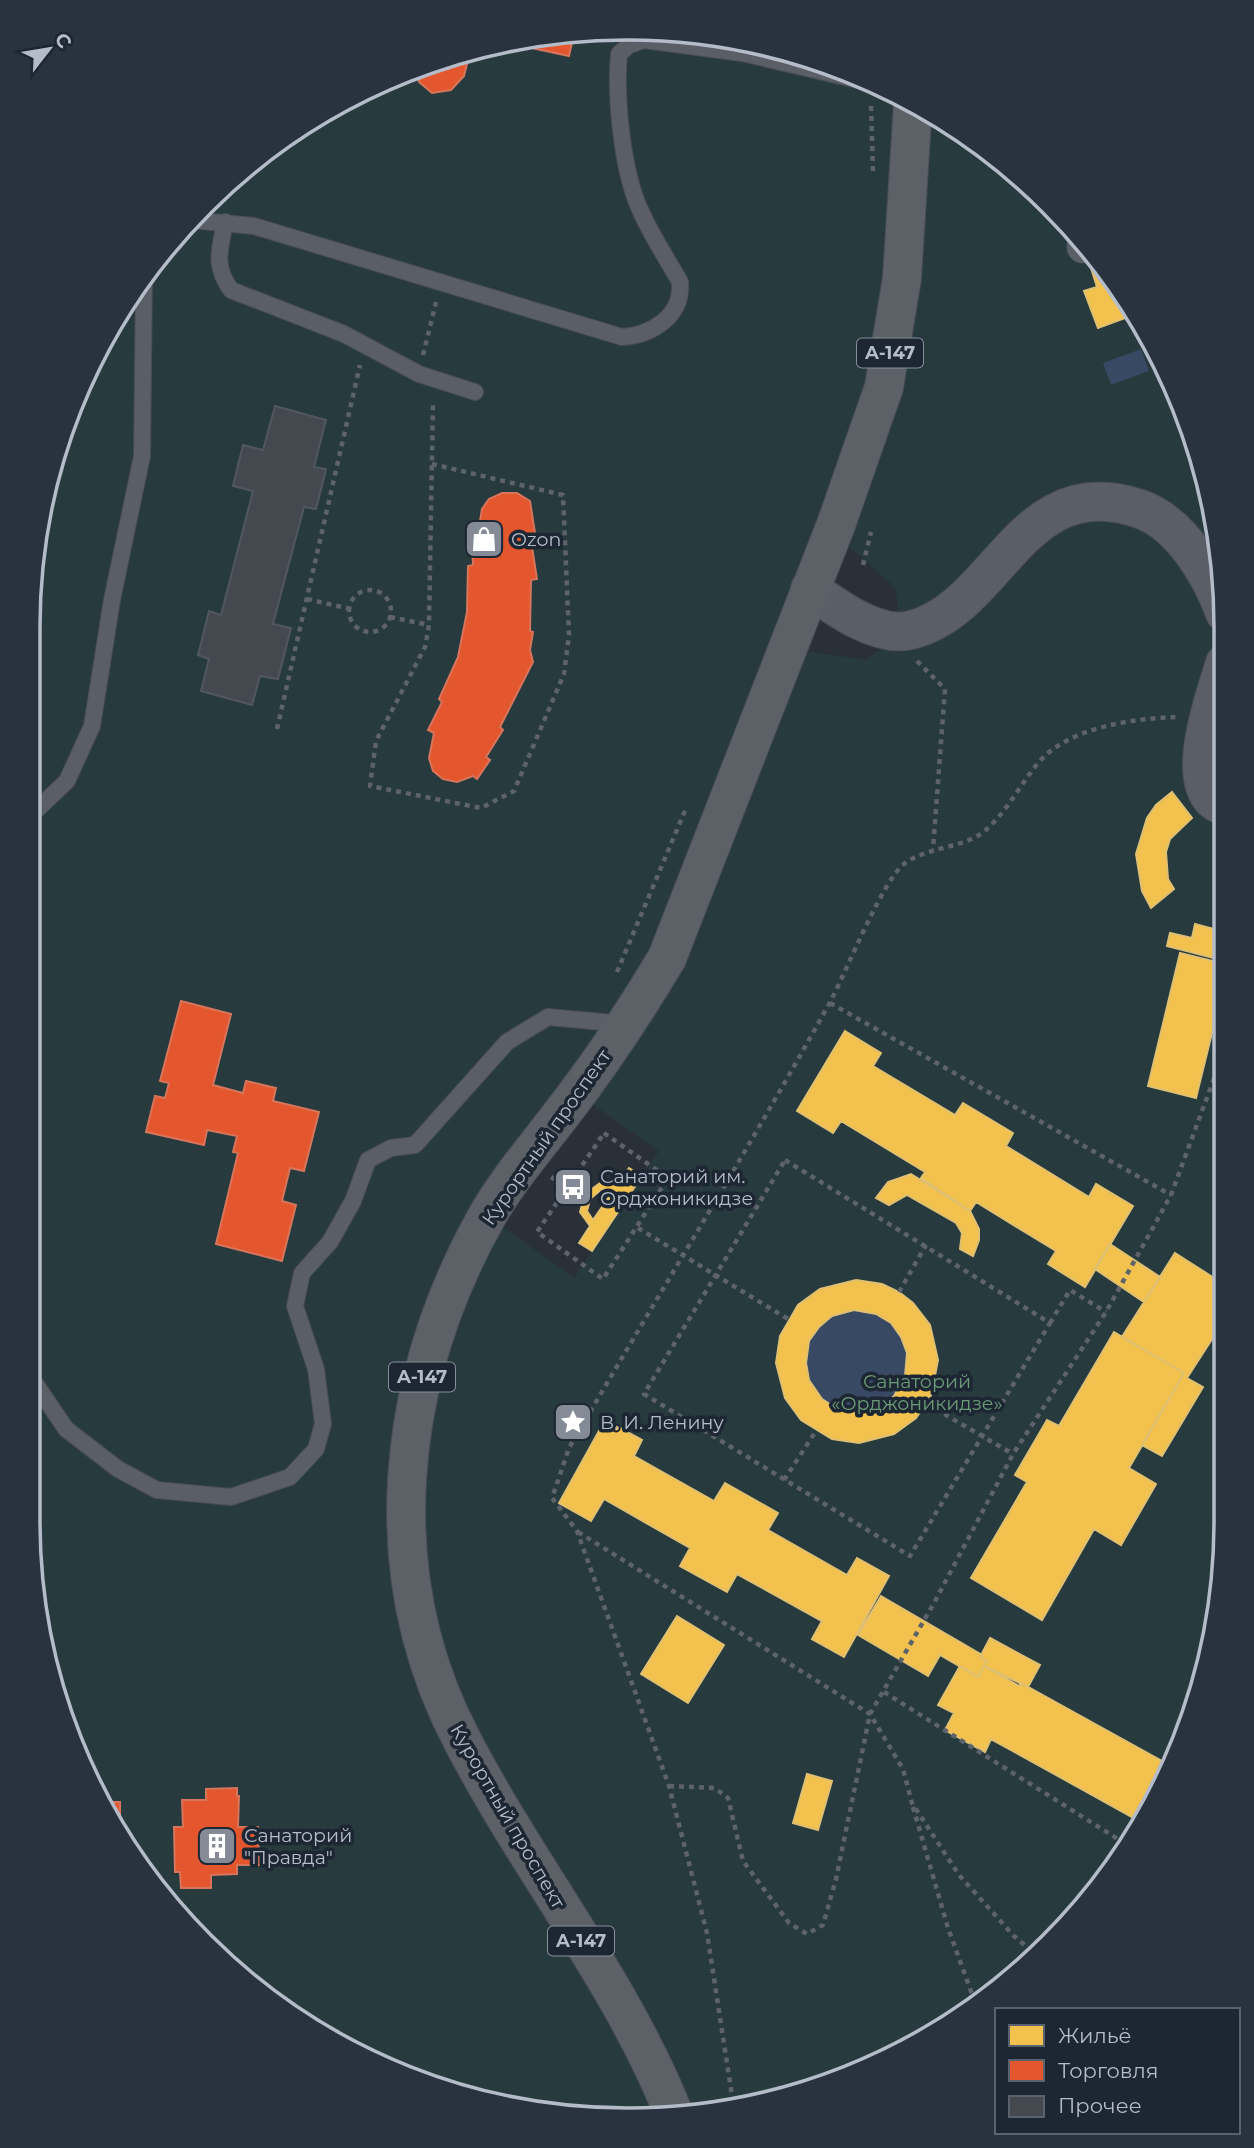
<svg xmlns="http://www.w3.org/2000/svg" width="1254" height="2148" font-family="Montserrat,sans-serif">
<rect width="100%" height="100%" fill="#2a3038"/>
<path fill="#273a3e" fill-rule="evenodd" d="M627,28L744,40L857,74L960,129L1077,232L1146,328L1205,472L1225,587V1561L1194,1714L1125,1854L991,1996L819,2088L627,2120L435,2088L294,2019L152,1885L60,1713L28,1521L29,587L60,434L129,294L204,203L295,129L398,73L511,39ZM831,531L896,588L900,633L866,660L787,648ZM575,1092L659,1151L574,1278L492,1219Z"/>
<path fill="#384963" d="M1141,349L1149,371L1111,385L1103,363Z
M805 1361a51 51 0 1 1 102 0a51 51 0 1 1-102 0Z"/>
<path fill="#f2c14e" stroke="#dfc073" stroke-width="2" fill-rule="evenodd" d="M1101,265L1136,314L1098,328L1084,291L1097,287L1091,268Z
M1172,792L1192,818L1170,839L1166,852L1168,879L1174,889L1151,908L1142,891L1136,854L1147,818L1156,805Z
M1195,924L1225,932V961L1167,946L1170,933L1192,938Z
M1180,953L1225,964V980L1196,1098L1148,1086Z
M845,1031L881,1053L873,1066L955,1115L963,1103L1013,1133L1006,1146L1089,1197L1096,1184L1133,1206L1085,1287L1048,1264L1056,1251L976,1202L970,1211L921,1178L925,1172L841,1121L833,1133L797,1111Z
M629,1168L642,1176L592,1251L579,1243L590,1226L580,1212L585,1194L600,1183L617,1185ZM602,1189L613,1191L593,1220L587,1211L590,1199Z
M911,1174L970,1211L979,1229V1240L973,1256L960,1249L962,1233L956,1223L907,1195L889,1205L876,1198L888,1182Z
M1110,1244L1160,1277L1144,1302L1095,1269Z
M1175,1253L1225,1285V1319L1187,1378L1203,1387L1162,1456L1142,1445L1184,1373L1122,1337Z
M856,1280L882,1284L899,1292L913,1303L930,1325L938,1360L931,1396L916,1418L894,1434L859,1443L832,1439L801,1420L785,1398L776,1363L780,1336L798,1305L820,1289ZM854,1310L876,1314L891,1323L901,1337L907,1353L905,1376L894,1396L881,1406L859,1412L836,1408L822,1399L809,1380L806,1363L809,1341L819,1327L832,1316Z
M1114,1332L1184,1373L1129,1468L1156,1484L1121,1545L1094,1529L1042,1620L971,1578L1027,1482L1015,1475L1047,1420L1059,1426Z
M605,1420L642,1440L634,1456L714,1501L725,1483L778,1513L768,1530L847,1575L857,1558L889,1576L844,1657L812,1639L822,1621L737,1574L727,1592L680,1566L690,1548L604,1499L591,1521L559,1503Z
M881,1596L982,1655L980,1657L987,1661L978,1677L940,1655L928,1676L858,1635Z
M677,1616L724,1645L688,1703L641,1674Z
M990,1638L1040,1665L1028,1687L984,1666L987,1661L980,1657Z
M960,1666L978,1677L984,1666L1019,1686L1021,1683L1169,1765L1141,1822L991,1739L985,1752L945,1730L954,1713L938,1705Z
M807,1774L832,1781L818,1830L793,1823Z"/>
<path fill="#e4572e" stroke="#d6755c" stroke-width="2" d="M574,33L569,56L504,42L511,39Z
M470,52L464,76L451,90L432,93L419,82L415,68Z
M502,493H517L530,501L535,533L530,534L537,579L531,580L530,631L533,632L530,650L533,662L500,727L503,730L486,757L490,760L477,779L473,776L457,782L443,779L433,771L429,758L434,733L428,730L442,702L439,699L458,657L467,612L468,566L473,565L471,523L480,521L482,509L489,499Z
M181,1001L231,1014L213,1085L243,1093L246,1081L276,1088L273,1101L319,1112L304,1171L290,1168L282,1201L296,1205L282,1261L216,1244L238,1153L233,1152L237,1136L207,1130L204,1145L146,1132L155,1096L165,1098L169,1083L160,1081Z
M237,1788V1796H239L238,1827H258L259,1865H237V1874L211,1875V1888H181L180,1872H175L174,1827H183L182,1800H206V1789Z
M107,1802H120V1820H116Z"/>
<path fill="#444950" stroke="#52575f" stroke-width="2" d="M275,406L326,420L314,467L326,469L316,509L304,507L273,624L291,628L278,679L260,676L252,705L201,691L209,659L198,655L209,611L221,615L253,491L233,486L243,445L263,450Z"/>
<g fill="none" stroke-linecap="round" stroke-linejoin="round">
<g stroke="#484c53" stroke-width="18">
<path id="service" d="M740,39L742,53L871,83L909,102
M190,220L254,226L622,337C652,335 683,316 680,282C666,257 649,232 638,205C622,166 615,96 619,54L629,45L644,40L742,53
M225,222C220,250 213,265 231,290L344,334L419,374L475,392
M29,817L67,781L92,726L112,600L142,456L144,281L148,272
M28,1373L66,1429L118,1469L157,1490L231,1497L290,1477L316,1449L323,1424L316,1369L295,1306L302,1273L330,1242L353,1201L368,1160L391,1148L415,1145L507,1042L548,1017L625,1024"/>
</g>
<g stroke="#484c53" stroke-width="33">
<path id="minor" d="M1083,247L1086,245"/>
</g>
<g stroke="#484c53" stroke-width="40">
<path id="tertiary" d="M810,589C834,606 878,639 911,630C1000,608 1021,468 1140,509C1181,523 1211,575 1225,613
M1225,663C1216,693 1178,794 1225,806"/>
</g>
<g stroke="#484c55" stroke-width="40">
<path id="primary" d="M673,2112C620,1980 527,1866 462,1740C374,1573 396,1379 486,1218C508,1179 539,1144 566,1108C603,1060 636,1010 667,958L837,522L884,387L902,278L913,104"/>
</g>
<path stroke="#5d636a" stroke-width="4.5" stroke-dasharray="5 5" stroke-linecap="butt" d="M871,106L873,171
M423,355L436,302
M432,464L563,495L569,635L564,674L514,791L481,808L370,786L376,741L425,647L429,625L433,401
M863,565L871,532
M349 611a21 21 0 1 1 42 0a21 21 0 1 1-42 0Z
M307,599L350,609
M390,617L429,625
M917,661L945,689L933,849
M277,729L360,365
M617,972L687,806
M830,1003L1171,1195
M604,1133L668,1178L603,1279L537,1232Z
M785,1160L1050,1323L910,1556L644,1394Z
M551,1177L567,1187
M638,1228L788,1319
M899,1292L926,1245
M1050,1323L1070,1290L1106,1312
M927,1404L1013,1454
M784,1480L816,1431
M578,1532L870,1714L903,1769L912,1803L959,1875L1014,1936L1033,1952
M884,1692L1129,1846
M669,1786L715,1788L728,1798L743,1861L789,1923L807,1934L823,1925L836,1879L870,1714L934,1603L1013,1454L1106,1312L1171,1195L1216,1073L1225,1031
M913,1807L948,1928L976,2005
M733,2102L707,1933L669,1786L577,1531L552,1498L569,1448C655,1300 746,1154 829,1004C845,975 882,881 904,864C926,847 962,848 982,833C1006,814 1019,786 1038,763C1069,727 1131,719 1176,717"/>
<use href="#service" stroke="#5a5e66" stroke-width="16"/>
<use href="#minor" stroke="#5a5e66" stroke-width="32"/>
<use href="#tertiary" stroke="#5a5e66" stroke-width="38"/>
<use href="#primary" stroke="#5c6168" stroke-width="38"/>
</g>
<defs>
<g id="shop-square" transform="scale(2.0125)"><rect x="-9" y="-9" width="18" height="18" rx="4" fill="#848b96" stroke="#1d2633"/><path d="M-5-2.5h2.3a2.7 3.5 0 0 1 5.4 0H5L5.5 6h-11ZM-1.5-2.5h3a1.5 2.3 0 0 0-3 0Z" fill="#fff"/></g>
<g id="bus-square" transform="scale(2.0125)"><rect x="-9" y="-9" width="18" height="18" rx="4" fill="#848b96" stroke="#1d2633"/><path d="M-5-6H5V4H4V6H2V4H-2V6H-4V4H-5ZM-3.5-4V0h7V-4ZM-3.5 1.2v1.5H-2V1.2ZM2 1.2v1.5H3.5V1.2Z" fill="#fff"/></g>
<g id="sight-square" transform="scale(2.0125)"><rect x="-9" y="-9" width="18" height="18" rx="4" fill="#848b96" stroke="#1d2633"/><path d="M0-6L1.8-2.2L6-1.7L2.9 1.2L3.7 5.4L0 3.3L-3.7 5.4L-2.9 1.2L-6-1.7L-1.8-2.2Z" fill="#fff"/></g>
<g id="building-square" transform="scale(2.0125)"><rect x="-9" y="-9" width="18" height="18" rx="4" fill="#848b96" stroke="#1d2633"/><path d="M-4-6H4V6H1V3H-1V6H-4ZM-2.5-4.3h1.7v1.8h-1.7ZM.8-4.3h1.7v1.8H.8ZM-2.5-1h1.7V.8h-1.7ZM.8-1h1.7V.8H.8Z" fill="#fff"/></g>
</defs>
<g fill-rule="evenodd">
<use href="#shop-square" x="484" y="539"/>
<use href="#bus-square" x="573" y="1187"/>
<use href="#sight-square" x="573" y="1422"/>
<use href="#building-square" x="217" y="1846"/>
</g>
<g text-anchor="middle" stroke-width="7" stroke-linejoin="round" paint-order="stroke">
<g fill="#1d2633" stroke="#878f9c" stroke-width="2">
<rect x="857" y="338.5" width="66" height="29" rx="5"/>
<rect x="389" y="1362.5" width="66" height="29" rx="5"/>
<rect x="548" y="1926.5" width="66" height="29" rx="5"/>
</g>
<g font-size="18" font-weight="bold" fill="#b4bcc9">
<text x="890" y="359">А-147</text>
<text x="422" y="1383">А-147</text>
<text x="581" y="1947">А-147</text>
</g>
<g font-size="19" fill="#b4bcc9" stroke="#1d2633" text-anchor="start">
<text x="511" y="546">Ozon</text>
<text x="600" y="1183">Санаторий им.<tspan x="600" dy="22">Орджоникидзе</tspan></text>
<text x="600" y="1429">В. И. Ленину</text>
<text x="244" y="1842">Санаторий<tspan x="244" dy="22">"Правда"</tspan></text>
</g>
<g font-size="19" fill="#b4bcc9" stroke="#1d2633">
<text transform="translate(546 1137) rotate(-55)" y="7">Курортный проспект</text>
<text transform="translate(508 1816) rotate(60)" y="7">Курортный проспект</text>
</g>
<g font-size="19" fill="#6b9a76" stroke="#1d2633">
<text x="917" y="1388">Санаторий<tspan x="917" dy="22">«Орджоникидзе»</tspan></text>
</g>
</g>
<path d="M0 0H1254V2148H0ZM627 40H627A587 587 0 0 1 1214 627V1521A587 587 0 0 1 627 2108H627A587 587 0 0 1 40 1521V627A587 587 0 0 1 627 40Z" fill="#29323f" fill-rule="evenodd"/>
<path fill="none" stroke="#b4bcc9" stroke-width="3.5" d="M627 40H627A587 587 0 0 1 1214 627V1521A587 587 0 0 1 627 2108H627A587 587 0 0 1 40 1521V627A587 587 0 0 1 627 40Z"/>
<rect x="995" y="2008" width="245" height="126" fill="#1d2633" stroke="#59626f" stroke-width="2"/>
<rect x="1009" y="2025" width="35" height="21" fill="#f2c14e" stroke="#59626f" stroke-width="2"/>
<text x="1058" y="2043" font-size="21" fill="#b4bcc9">Жильё</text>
<rect x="1009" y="2060" width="35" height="21" fill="#e4572e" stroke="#59626f" stroke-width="2"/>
<text x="1058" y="2078" font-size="21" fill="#b4bcc9">Торговля</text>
<rect x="1009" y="2096" width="35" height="21" fill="#444950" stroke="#59626f" stroke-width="2"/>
<text x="1058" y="2113" font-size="21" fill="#b4bcc9">Прочее</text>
<g transform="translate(49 49) rotate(59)" stroke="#1d2633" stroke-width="5" paint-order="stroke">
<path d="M0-5L12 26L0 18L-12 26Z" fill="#b4bcc9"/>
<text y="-10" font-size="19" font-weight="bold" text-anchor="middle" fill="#b4bcc9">С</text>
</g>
</svg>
